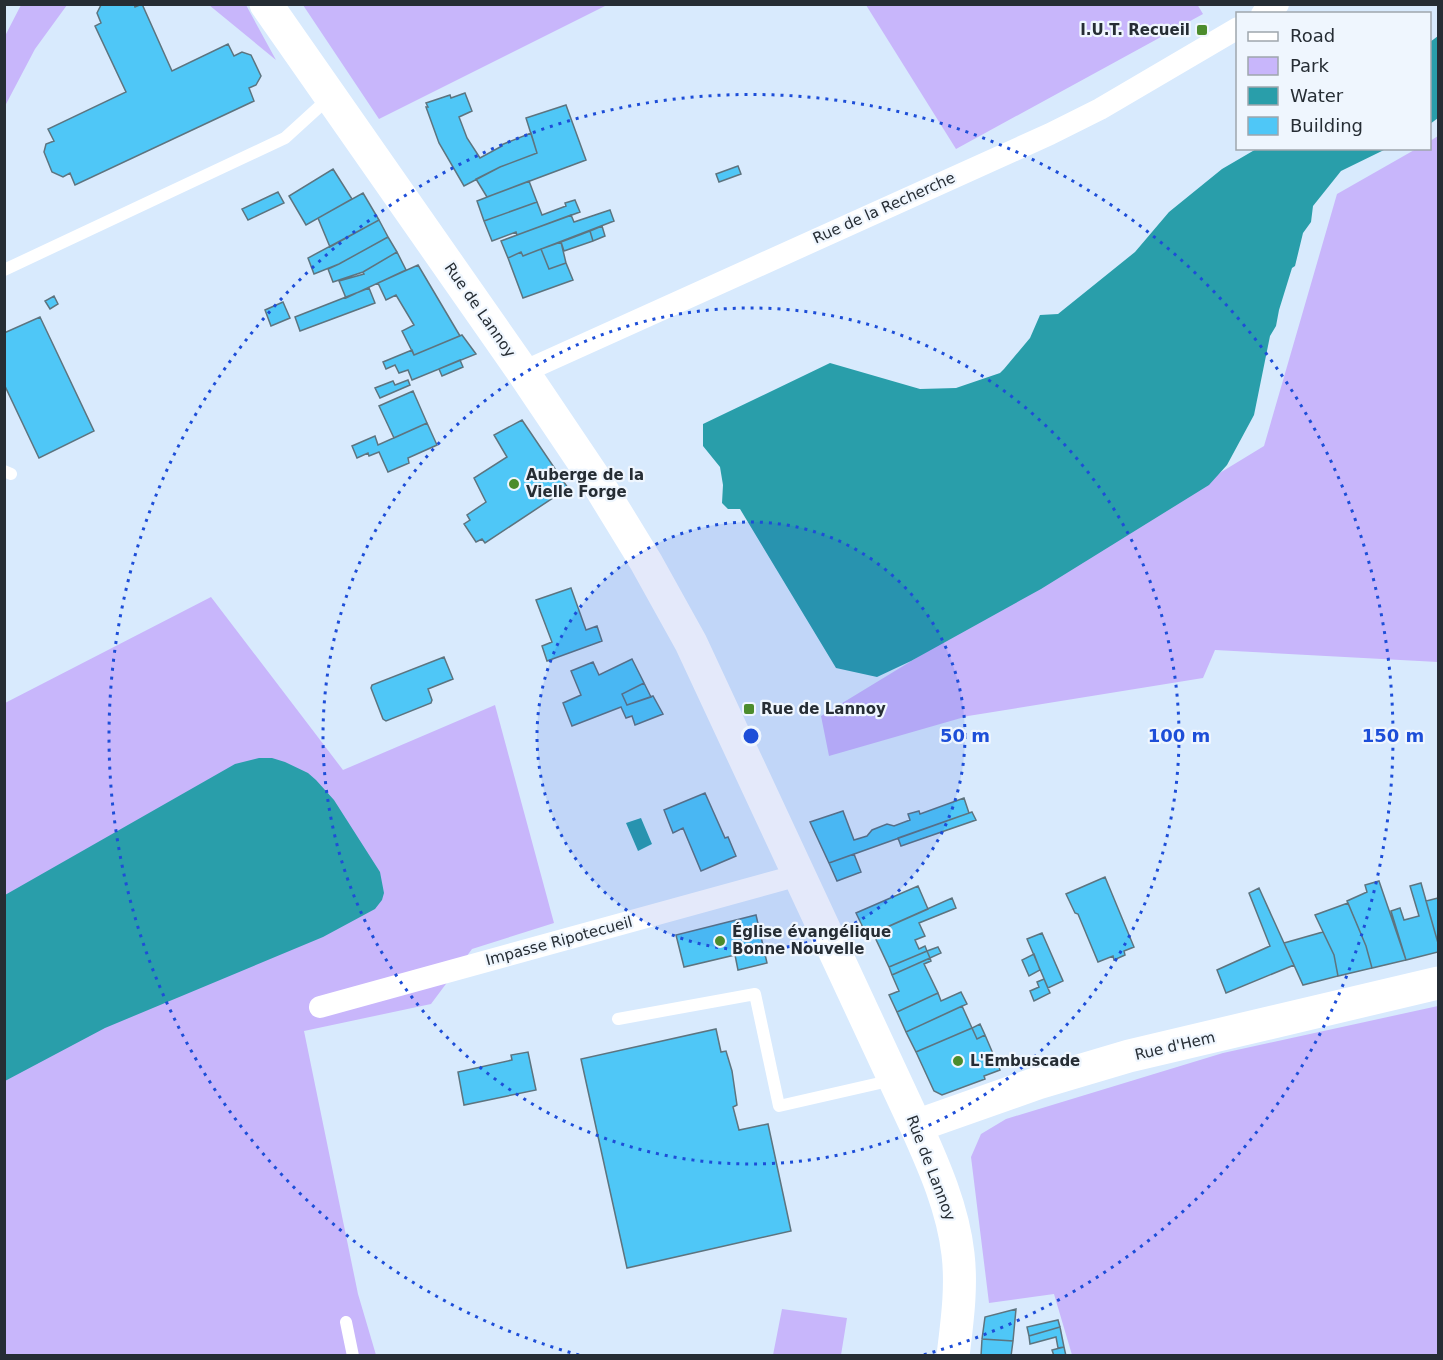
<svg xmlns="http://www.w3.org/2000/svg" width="1443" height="1360" font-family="'DejaVu Sans',sans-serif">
<rect width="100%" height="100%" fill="#d8eafd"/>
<path fill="#c8b6fb" d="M1197,4L1203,14L956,149L866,5Z
M21,5H67L35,49L5,106V36Z
M209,5H246L276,60Z
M303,5H607L379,119Z
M1438,136V662L1215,650L1203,678L968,716L829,756L821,716L1264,446L1337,194L1416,149L1430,148V141Z
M211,597L343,770L495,705L554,923L472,949L431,1004L304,1031L358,1294L376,1355L5,1356V703Z
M1438,1006V1355H1072L1054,1294L989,1303L971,1157L981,1134L1006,1119L1223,1053Z
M782,1309L847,1318L841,1355H773Z"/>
<path fill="#299eaa" d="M1438,36V118L1430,124V42Z
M1258,148L1386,149L1341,171L1313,206L1311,222L1303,233L1295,266L1292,268L1279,310L1276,326L1270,336L1254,415L1227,465L1209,485L1041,589L911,661L877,677L836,668L740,509H728L722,503L723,485L720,467L703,446V424L830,363L920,389L956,388L1000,373L1004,369L1030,338L1040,315L1058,314L1135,252L1169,212L1222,169Z
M259,758H272L285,762L308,773L316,780L334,800L380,872L384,893L382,900L375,909L323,937L105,1028L5,1081V895L235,764Z
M641,818L652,844L638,851L626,823Z"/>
<path fill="#4fc7f7" stroke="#5d747f" stroke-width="1.5" d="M134,4L135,7L142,4L172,71L228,44L234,56L242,52L251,55L261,76L256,85L249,88L254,101L75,185L70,173L63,177L52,172L44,152L46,144L54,141L48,129L126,92L95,26L101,23L97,13L101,5Z
M465,93L472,111L459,117L467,138L480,158L502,146L501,145L531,133L537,153L500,167L464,186L439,143L426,107H428L426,103L450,95L451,98Z
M566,105L586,160L487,197L476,179L500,167L537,153L526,118Z
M738,166L741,174L719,182L716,174Z
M333,169L352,199L306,225L289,196Z
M529,181L537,202L484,221L477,201Z
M278,192L284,203L248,220L242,209Z
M363,193L379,220L330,247L318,218Z
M575,200L580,212L517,235L516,232L492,241L484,221L537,202L542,215L566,206L565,203Z
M610,210L614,221L523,256L521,252L508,258L501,241L571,215L574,222Z
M379,220L388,237L339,264L314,274L308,258Z
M602,226L605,236L593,241L590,231Z
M590,231L593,241L564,251L561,242Z
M388,237L397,252L363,272L333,282L328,269L339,264Z
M561,242L566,263L549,269L541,249Z
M541,249L549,269L566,263L573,280L523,298L508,258L521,252L523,256Z
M397,252L406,270L346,298L339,281L364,274L363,272Z
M418,265L460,336L414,355L402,331L414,325L396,295L386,300L378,283Z
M369,288L375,303L300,331L295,317Z
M54,296L58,304L50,309L45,301Z
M283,302L290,318L271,326L265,310Z
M40,317L94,431L39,458L4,384V333Z
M462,335L476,354L412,380L408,370L399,373L395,365L386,369L383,362L412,350L414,355Z
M460,360L463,367L442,376L439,369Z
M408,380L410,385L380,398L375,388L393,381L395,385Z
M413,391L427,423L394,438L379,406Z
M522,420L568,488L485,543L482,539L476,542L464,524L470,520L467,515L486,502L474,478L507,457L494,435Z
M427,423L437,445L408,458L409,463L388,472L379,452L369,456L368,453L357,458L352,446L375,436L378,445Z
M571,588L586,630L597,626L602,641L547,661L542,646L552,642L536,600Z
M444,657L453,679L428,689L432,700L431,703L386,721L383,719L371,688L372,685Z
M632,659L644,683L622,694L627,705L653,696L663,714L635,725L632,716L626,718L621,707L572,726L563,703L581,695L571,671L593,662L599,675Z
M644,683L651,697L627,705L622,694Z
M705,793L725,838L728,837L736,856L701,871L683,828L673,833L664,810Z
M964,798L969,813L829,863L810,822L843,811L854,840L867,836L872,830L887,824L894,826L910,820L908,814L919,811L920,814Z
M972,812L976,820L901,846L898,838Z
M854,854L861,872L837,881L829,863Z
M1105,877L1134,947L1124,951L1125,955L1114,960L1113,956L1098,962L1078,914L1075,913L1066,894Z
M1379,881L1406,960L1372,968L1366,946L1347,901L1367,892L1365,885Z
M1421,883L1438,943V952L1406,960L1391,911L1400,908L1404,920L1419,916L1410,886Z
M918,886L928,909L867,936L856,913Z
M1259,888L1294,965L1226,993L1217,970L1270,946L1249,893Z
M952,898L956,908L919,923L925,936L915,940L919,949L925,946L927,951L889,967L873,933Z
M1438,898V943L1426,901Z
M1348,903L1366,946L1372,968L1338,976L1334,955L1315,915Z
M756,915L767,963L738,970L735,955L684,967L676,935Z
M1323,932L1334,955L1338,976L1303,985L1284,943Z
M1042,933L1063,981L1048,988L1027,939Z
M938,947L941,953L930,958L927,951Z
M927,951L930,958L892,975L889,967Z
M1034,954L1040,970L1029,976L1022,960Z
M930,958L931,961L924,964L938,993L897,1012L889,995L899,991L892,975Z
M1044,979L1050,993L1034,1001L1030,991L1039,987L1037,982Z
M961,992L967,1004L906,1032L897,1012L938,993L941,1001Z
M962,1006L972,1028L916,1052L906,1032Z
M980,1024L985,1035L977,1039L972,1028Z
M972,1028L977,1039L985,1035L1000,1070L984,1076L985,1079L942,1095L934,1091L916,1052Z
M716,1029L721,1052L726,1051L732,1071L737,1105L733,1107L739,1130L768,1124L791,1231L627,1268L581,1059Z
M528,1052L536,1090L464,1105L458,1072L512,1060L511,1055Z
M1016,1309L1013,1341L982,1339L985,1317Z
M1058,1320L1060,1327L1029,1336L1027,1327Z
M1060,1327L1064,1347L1058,1348L1056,1337L1030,1344L1029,1336Z
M982,1339L1013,1341L1011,1356H981Z
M1064,1347L1066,1356H1054L1052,1350Z"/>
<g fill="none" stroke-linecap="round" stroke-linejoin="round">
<path stroke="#fff" stroke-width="12" d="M4,270L285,138L330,97
M4,471L11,474
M618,1019L755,994L779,1106L893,1080
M346,1322L353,1356"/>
<path stroke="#fff" stroke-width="22" d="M1262,14L1278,4
M523,372L1050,134L1100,109L1238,28
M320,1007L799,875"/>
<path stroke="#fff" stroke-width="33" d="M266,4L523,372L597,482L646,562L691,643L916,1126C934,1166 953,1209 958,1254C962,1288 957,1322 953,1356
M916,1126L1038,1083L1129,1056L1438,983"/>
</g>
<circle cx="751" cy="736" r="214" fill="#1d4ed8" fill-opacity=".12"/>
<g fill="none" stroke="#1d4ed8" stroke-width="3" stroke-dasharray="3 6">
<circle cx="751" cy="736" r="214"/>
<circle cx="751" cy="736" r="428"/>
<path d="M579 1355A642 642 0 1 1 923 1355"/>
</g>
<g fill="#4c8c2d" stroke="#eff6fe" stroke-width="2">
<rect x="1196" y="24" width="12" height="12" rx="3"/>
<circle cx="514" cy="484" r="6"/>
<rect x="743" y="703" width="12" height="12" rx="3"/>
<circle cx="720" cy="941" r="6"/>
<circle cx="958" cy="1061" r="6"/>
</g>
<g text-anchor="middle" stroke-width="4.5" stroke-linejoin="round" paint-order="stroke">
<g font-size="15" font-weight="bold" fill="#262d34" stroke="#eff6fe" text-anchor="start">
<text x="1190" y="35" text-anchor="end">I.U.T. Recueil</text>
<text x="526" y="480">Auberge de la<tspan x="526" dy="17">Vielle Forge</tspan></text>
<text x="761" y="714">Rue de Lannoy</text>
<text x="732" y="937">Église évangélique<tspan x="732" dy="17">Bonne Nouvelle</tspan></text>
<text x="970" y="1066">L'Embuscade</text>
</g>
<g font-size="15" fill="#262d34" stroke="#eff6fe">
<text transform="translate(884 208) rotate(-24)" y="5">Rue de la Recherche</text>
<text transform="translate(480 310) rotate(55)" y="5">Rue de Lannoy</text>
<text transform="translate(559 941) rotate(-15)" y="5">Impasse Ripotecueil</text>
<text transform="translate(1175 1046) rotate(-13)" y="5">Rue d'Hem</text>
<text transform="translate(931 1168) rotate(69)" y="5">Rue de Lannoy</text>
</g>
</g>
<circle cx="751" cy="736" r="9" fill="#1d4ed8" stroke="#eff6fe" stroke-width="3"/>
<g font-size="18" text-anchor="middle" font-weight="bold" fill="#1d4ed8" stroke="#eff6fe" stroke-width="4.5" stroke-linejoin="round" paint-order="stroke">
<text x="965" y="742">50 m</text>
<text x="1179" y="742">100 m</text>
<text x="1393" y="742">150 m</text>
</g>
<rect width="1443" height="1360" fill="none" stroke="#262d34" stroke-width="12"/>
<rect x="1236" y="12" width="195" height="138" fill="#eff6fe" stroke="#9fa6ad" stroke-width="1.5"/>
<rect x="1248" y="32" width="30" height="9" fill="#ffffff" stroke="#9fa6ad" stroke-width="1.5"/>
<text x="1290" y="42" font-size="18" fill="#262d34">Road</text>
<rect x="1248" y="57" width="30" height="18" fill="#c8b6fb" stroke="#9fa6ad" stroke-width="1.5"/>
<text x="1290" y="72" font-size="18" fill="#262d34">Park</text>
<rect x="1248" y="87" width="30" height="18" fill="#299eaa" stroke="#9fa6ad" stroke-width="1.5"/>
<text x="1290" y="102" font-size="18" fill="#262d34">Water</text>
<rect x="1248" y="117" width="30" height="18" fill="#4fc7f7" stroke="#9fa6ad" stroke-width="1.5"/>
<text x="1290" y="132" font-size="18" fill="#262d34">Building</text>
</svg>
